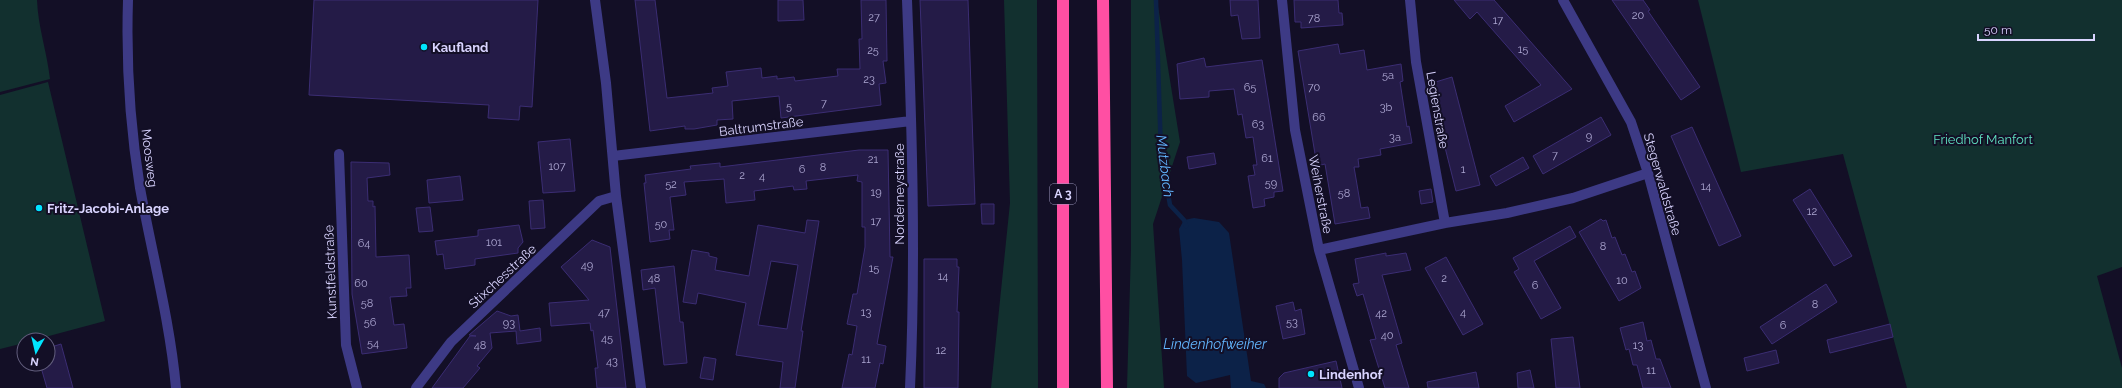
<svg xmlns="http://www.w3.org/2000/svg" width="2122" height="388" font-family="Raleway,sans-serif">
<rect width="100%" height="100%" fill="#130f26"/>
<path fill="#12302f" d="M0,0H37C38,27 47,52 50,79L0,92Z
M1004,0H1037L1038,388H991L1010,203Z
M1131,0H1157L1180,142L1153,224L1164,388H1127L1131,250Z
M1698,0H2122V267L2097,276L2122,368V388H1907L1843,154L1741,172Z
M48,82L105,321L34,340H24V343L0,349V95Z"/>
<path fill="#0c2248" d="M1194,218L1219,222L1229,233L1251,381L1264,384L1266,388H1231L1230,375L1196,383L1187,376L1182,260L1179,229L1184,220Z"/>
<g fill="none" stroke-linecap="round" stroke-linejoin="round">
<path stroke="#0c2248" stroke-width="4.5" d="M1156,0L1161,154L1170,205L1184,220L1186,226"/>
</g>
<path fill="#241b47" stroke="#3b2d73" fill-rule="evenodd" d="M314,0H538L532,107L520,106L519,120L488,118L489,105L309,95Z
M635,0H655L667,98L713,93L712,88L728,86L726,72L761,68L762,78L777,76V79L794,77L795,81L838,76L837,69H860L859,39H862L861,0H886L887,61H883L886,83L879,84L881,105L781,118L779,96L732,101L733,119L717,120V125L694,129H685V126L650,131Z
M778,0H803L804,20L778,21Z
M920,0H968L975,204L928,206Z
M1230,0H1258L1260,38L1242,39L1238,15L1231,16Z
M1294,0H1338L1339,13H1342L1343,25L1301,28V22H1295Z
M1454,0H1494L1572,89L1514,122L1505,106L1541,85L1477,12L1470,19Z
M1612,0H1643L1650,10L1648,11L1700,87L1681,100Z
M1338,44L1340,54L1364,50L1367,70L1401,64L1403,81L1400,82L1407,127L1409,126L1412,143L1380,149L1381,155L1358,159L1359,167H1354L1361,208L1368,207L1370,218L1335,224L1325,164L1317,166L1298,51Z
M1204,58L1206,67L1262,60L1283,191L1274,192V197L1264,199L1265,206L1253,208L1248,176L1255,175L1253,165H1257L1253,137L1246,138L1242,114L1238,115L1234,89L1209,91V97L1180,99L1177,64Z
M1452,77L1480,185L1456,191L1429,84Z
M1601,117L1611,135L1543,174L1533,156Z
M1692,127L1741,236L1719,246L1671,136Z
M570,139L575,191L543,193L538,142Z
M859,150H888L890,257H893L877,344L886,346L883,364L880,363L875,388H842L849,354L852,355L857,326L847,324L853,294H857L865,247V227H862V182L857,181L858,175L806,181L807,189L794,190L793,186L754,191L755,200L726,203L724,179L684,182L686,195L670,197L674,230H669L670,239L650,242L644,183H646L645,175L691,169L690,166L720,163V167Z
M1214,153L1216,164L1189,169L1187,157Z
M1523,157L1529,168L1496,186L1490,176Z
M351,162L389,163L390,175L367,178L368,201H373V207L375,206L376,257L409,255L411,288H406L407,296L390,297L394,325L404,324L407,348L362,354L352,294Z
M460,176L463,200L429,203L427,180Z
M1431,189L1433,202L1421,204L1419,191Z
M1810,189L1852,256L1834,266L1793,200Z
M543,200L545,228L531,229L529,201Z
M981,204H994V224H982Z
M430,207L433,231L419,232L416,208Z
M1601,219L1603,221L1606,220L1612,238L1615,237L1622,255L1625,254L1632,272L1635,271L1641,288L1619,301L1579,232Z
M807,220L819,221L801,331H803L795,388H780L783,362L736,355L746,303L698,293L696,304L683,302L692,250L709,253V256L717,258L715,270L749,276L758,225L805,233ZM771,261L798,265L787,329L758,325Z
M519,225L523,242L518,248V253L475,259V265L445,269L443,254L437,255L435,241L478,236V230Z
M1570,226L1576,237L1534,261L1561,308L1541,319L1514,272L1519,269L1513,258Z
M592,240L610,247L626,388H597L595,368H598L593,330L591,331L590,323L551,326L549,303L589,300L561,267Z
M1386,253V256L1406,253L1411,270L1382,275L1402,343L1396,345L1409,388H1385L1370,340L1376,339L1363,294L1357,296L1353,284L1359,283L1355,259Z
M1446,257L1483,324L1463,335L1425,268Z
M924,259H957V267H959L957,312H959L958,388H924Z
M674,266L680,322H683L687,363L664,365L655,288L643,290L641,270Z
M1826,284L1837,302L1772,344L1760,327Z
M1293,302L1295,311L1301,309L1305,334L1283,339L1276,306Z
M497,311L511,316L518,315L520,331L540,328L541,341L517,344L516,331L490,333L492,348L477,366L480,368L463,388H432L470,336H476L469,335Z
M1643,322L1647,341L1651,340L1656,359H1660L1671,388H1643L1637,365H1633L1629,349L1626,350L1620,328Z
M1890,324L1893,337L1830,353L1827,340Z
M1573,337L1580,388H1556L1551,339Z
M61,344L73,388H47L40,364H48V348Z
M1776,350L1779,363L1747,371L1744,358Z
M704,357L716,359L713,380L700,378Z
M1336,361L1342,388H1279V378L1284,373Z
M1530,370L1534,388H1518L1517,373Z
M1476,372L1479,388H1428L1427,382Z"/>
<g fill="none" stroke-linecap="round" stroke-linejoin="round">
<path stroke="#3d3a85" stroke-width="10" d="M128,0C126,62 130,126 140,188C152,254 170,321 176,388
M595,0L606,83L616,196L641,388
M907,0C912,129 916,259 910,388
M1282,0L1295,130L1319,250L1359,388
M1410,0L1416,62L1445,223
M1563,0L1631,122L1648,173L1706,388
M339,154L346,345L357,388
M613,156L911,121
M1319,250L1445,223L1507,213L1573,198L1648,173
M416,388L451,342L599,201L616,196"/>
<path stroke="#ff4fa3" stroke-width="12" d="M1063,0V388
M1103,0L1107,388"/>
</g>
<g fill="#00e5ff" stroke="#130f26" stroke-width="1.5">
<circle cx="424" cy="47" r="4"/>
<circle cx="39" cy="208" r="4"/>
<circle cx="1311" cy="374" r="4"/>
</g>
<g text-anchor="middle" stroke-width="4" stroke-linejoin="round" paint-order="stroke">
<g font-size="11" fill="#aca6d1">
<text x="1638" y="19">20</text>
<text x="874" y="21">27</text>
<text x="1314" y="22">78</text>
<text x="1498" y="24">17</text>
<text x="1523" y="53">15</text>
<text x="873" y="54">25</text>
<text x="1388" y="79">5a</text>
<text x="869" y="83">23</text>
<text x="1250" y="91">65</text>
<text x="1314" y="91">70</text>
<text x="824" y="107">7</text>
<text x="789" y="110">5</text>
<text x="1386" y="111">3b</text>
<text x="1319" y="121">66</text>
<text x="1258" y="128">63</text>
<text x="1589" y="140">9</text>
<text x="1395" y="141">3a</text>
<text x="1555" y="159">7</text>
<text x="1267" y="162">61</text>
<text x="873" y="163">21</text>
<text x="557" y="170">107</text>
<text x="823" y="171">8</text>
<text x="802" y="173">6</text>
<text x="1463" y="173">1</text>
<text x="742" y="179">2</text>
<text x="762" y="180">4</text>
<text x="1271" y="187">59</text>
<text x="671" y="188">52</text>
<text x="1706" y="190">14</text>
<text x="876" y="196">19</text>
<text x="1344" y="197">58</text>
<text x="1812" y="215">12</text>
<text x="876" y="225">17</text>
<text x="661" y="228">50</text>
<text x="494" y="246">101</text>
<text x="364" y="247">64</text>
<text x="1603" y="250">8</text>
<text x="587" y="269">49</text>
<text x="874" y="272">15</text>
<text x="943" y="280">14</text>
<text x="654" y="282">48</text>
<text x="1444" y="282">2</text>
<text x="1622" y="284">10</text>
<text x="361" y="287">60</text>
<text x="1535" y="289">6</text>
<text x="367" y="307">58</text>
<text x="1815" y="308">8</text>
<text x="604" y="316">47</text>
<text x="866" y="316">13</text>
<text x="1463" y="316">4</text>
<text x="1381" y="317">42</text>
<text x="370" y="326">56</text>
<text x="1292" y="326">53</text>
<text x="509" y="327">93</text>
<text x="1783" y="329">6</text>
<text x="1387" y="339">40</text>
<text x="607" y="342">45</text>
<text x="373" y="347">54</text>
<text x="480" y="349">48</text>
<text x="1638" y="349">13</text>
<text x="941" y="354">12</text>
<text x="866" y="363">11</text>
<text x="612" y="365">43</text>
<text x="1651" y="374">11</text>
</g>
<rect fill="#130f26" stroke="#9e99be" stroke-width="1" x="1050" y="184" width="26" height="20" rx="3"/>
<g font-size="12" font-weight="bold" fill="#d9d4ff">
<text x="1063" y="198">A 3</text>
</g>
<g font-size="13" font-weight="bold" fill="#d9d4ff" stroke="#130f26" text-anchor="start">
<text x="432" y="52">Kaufland</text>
<text x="47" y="213">Fritz-Jacobi-Anlage</text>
<text x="1319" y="379">Lindenhof</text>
</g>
<g font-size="13" fill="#d9d4ff" stroke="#130f26">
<text transform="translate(1438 110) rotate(80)" y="5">Legienstraße</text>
<text transform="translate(761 126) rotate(-7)" y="5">Baltrumstraße</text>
<text transform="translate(150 158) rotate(83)" y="5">Moosweg</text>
<text transform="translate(1663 184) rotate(74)" y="5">Stegerwaldstraße</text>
<text transform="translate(899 194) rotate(-90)" y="5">Norderneystraße</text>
<text transform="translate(1321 194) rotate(79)" y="5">Weiherstraße</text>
<text transform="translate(330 272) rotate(-92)" y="5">Kunstfeldstraße</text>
<text transform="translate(502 276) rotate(-43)" y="5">Stixchesstraße</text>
</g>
<g font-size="13" fill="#5fe0c0" stroke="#130f26">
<text x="1983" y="144">Friedhof Manfort</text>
</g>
<g font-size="14" font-style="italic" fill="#62b6ff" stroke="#130f26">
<text transform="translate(1165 166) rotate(83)" y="5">Mutzbach</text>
<text x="1215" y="349">Lindenhofweiher</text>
</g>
</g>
<g transform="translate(36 352) rotate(188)"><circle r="19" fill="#130f26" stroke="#625e7d"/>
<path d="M0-3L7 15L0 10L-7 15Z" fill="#00e5ff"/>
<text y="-6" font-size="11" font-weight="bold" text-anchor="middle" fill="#d9d4ff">N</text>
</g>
<path d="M1978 34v6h116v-6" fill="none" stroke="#d9d4ff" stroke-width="2"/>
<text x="1984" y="34" font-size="12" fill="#d9d4ff" stroke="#130f26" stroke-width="3" paint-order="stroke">50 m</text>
</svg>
